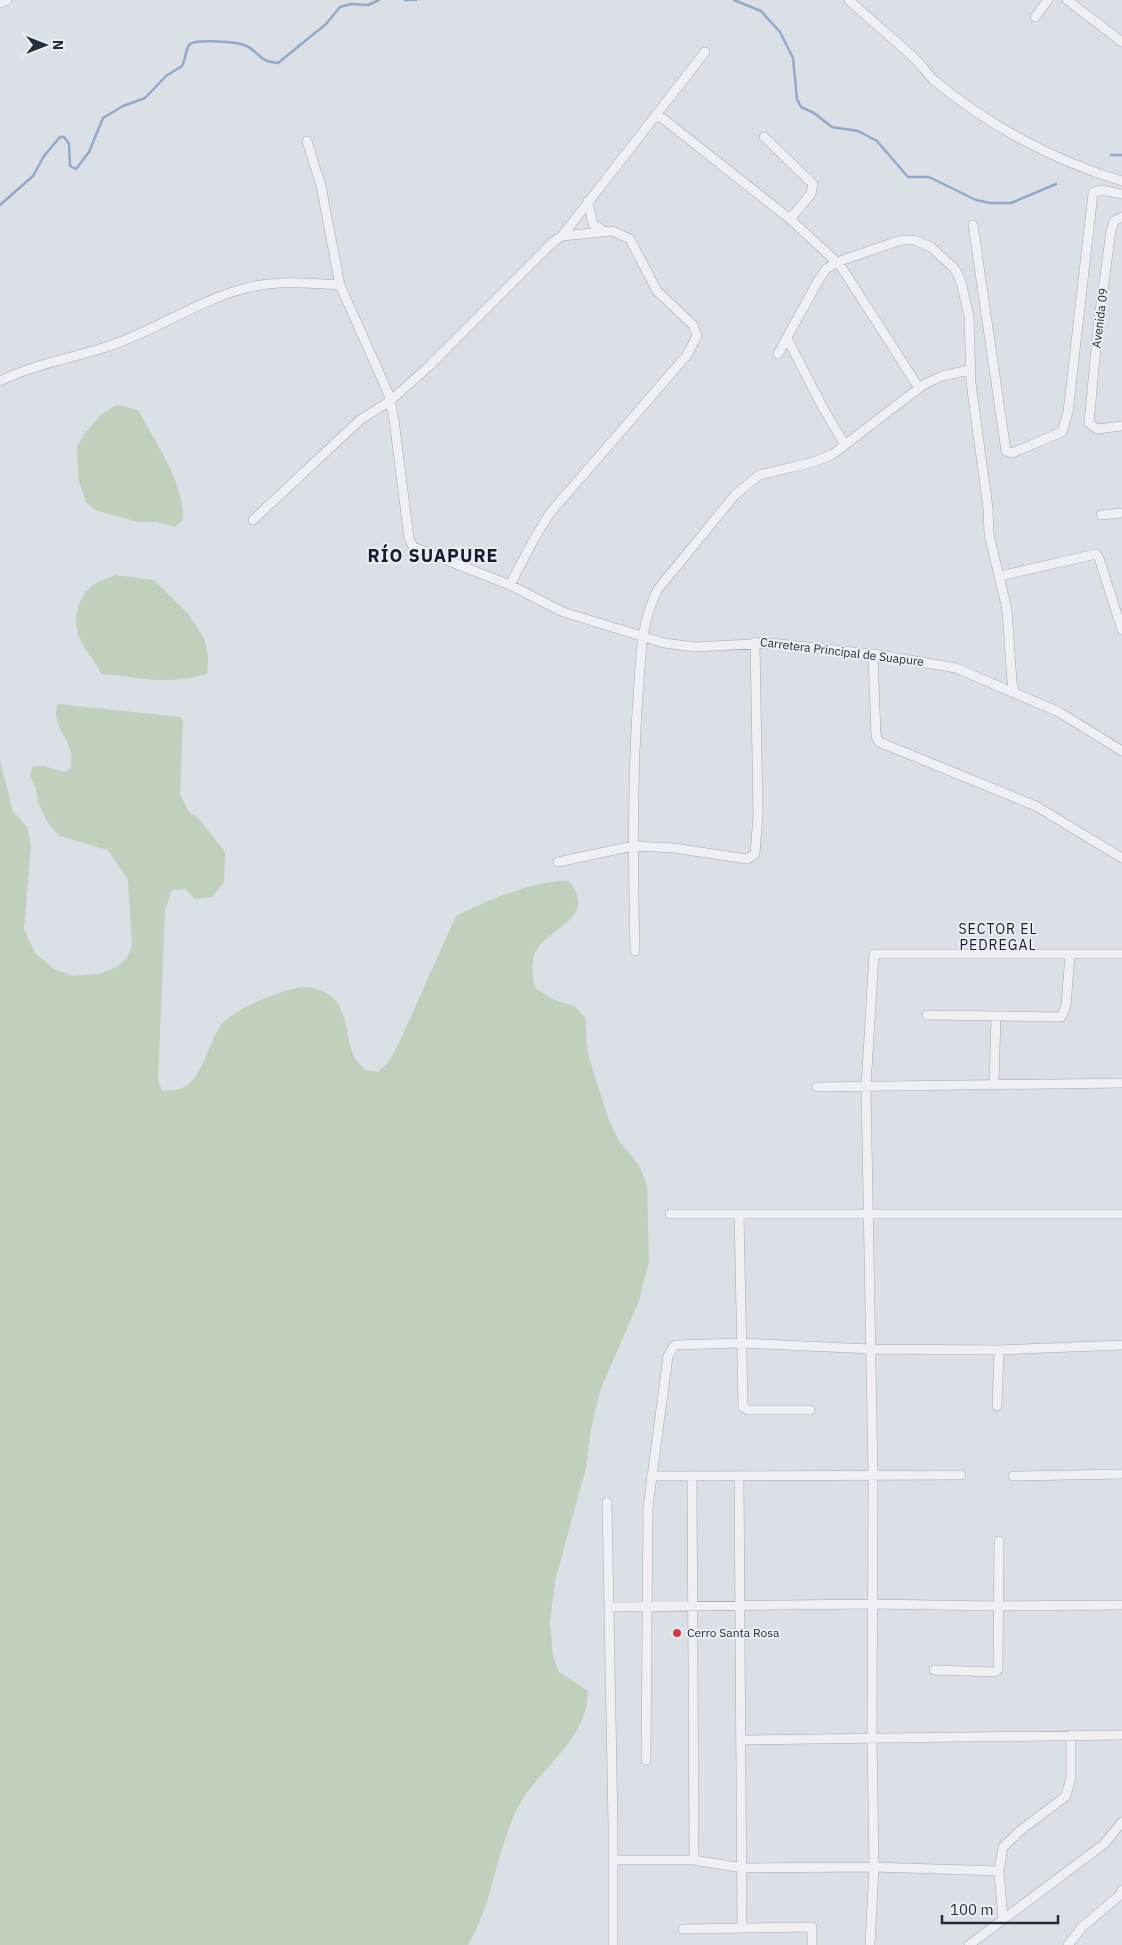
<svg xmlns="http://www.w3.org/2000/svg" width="1122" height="1945" font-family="'IBM Plex Sans',sans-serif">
<rect width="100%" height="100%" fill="#dbdfe6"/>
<path fill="#c0d0bc" d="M117,405L138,410C155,442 185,483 183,520L175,527L157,522H138L95,510L86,502L79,482L77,448L83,435L103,413Z
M115,575L154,580L189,615L205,640L208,657L207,674C163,686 143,677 101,674C95,660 85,651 79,637C72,621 78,595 93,585C99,581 108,578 115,575Z
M58,704L180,717L183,721L180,794L189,812L200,820L225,852L224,882L212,897L195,899L185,889L172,890L165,911L158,1080L162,1090C204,1097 203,1046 223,1023C235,1008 287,987 306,987C313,987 326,992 331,996C349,1011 345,1037 354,1056C356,1061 362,1066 366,1070L378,1072L388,1063L399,1043L456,916C483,902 541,878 569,881C600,921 543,927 534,956C531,967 533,977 535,988L555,1000L574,1006L585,1017L588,1054L608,1118L619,1141L639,1165L647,1186L649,1262L639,1301L601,1388L591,1429L586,1468L555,1581L550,1622L553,1656L559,1672L588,1691C588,1741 537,1769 517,1809C496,1852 493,1903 468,1945H0V760L13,811L27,827L31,846L24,929L35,953L54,969L73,976L99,974L118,966L127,958L132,945L128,880L108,850L59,836L48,823L38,803L36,788L30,776L32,767L44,766L64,772L71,768C71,764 72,757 71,752C66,735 51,723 58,704Z"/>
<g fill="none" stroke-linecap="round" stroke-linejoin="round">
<path stroke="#95a9c7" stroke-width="2.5" d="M405,0H416
M734,0L761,11L780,32L793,58L797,99L801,107L814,113L832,127L858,131L877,141L908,177H929L976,200L990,203H1011L1056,184
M1111,155H1122
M0,205L33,176L44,156L60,137H64L69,144L70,166L76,169L89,152L103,118L123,106L145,98L166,76L182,66C186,59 185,49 190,44C197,39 236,42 244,45C259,50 256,61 278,63L326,24L340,7L351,4L368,5L379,0"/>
<g stroke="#a4a9b3" stroke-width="10">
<path id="street" d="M849,0C870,20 893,38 914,58C922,65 927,74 935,81C989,126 1055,161 1122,181
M1067,0L1122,42
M0,3L7,0
M1035,17L1048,0
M657,114L790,219L840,265L919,388
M764,137L813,184L811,194L790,219
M307,141L321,186L340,285L389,395L394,420L409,538L413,547L510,585L563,612L664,643L695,647L771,643L880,655L956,668L1059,712L1122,751
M588,201L593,224L604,231
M1122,217L1114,221L1111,231L1098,326L1089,423L1097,429L1122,426
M973,225L1006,451L1012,453L1062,432L1068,412L1093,193L1100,190L1122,194
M787,338L823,408L845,445
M778,354L818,281L826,269L837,262L901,240H914L931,247L955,269L961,282L969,316L971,383L988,508L989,534L1007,610L1012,682L1014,691
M0,381C36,363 75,358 112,345C158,329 199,300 246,288C277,280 309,283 340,285
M1101,515L1122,513
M253,520L360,420L390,401L427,368L553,242L562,236L705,52
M1000,576L1096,554L1099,558L1122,630
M510,585L534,539L550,513L687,355L697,336L693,325L657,291L630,239L612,231L562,236
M873,654L876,736L879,742L1036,806L1122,858
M558,862L633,846L674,848L747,859L755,854L758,815L755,642
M635,951C633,866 632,782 638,696C641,659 640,623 658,589L735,495L759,475L814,462L833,454L923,385L942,376L969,370
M927,1015L1061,1017L1066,1006L1070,954
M994,1084L996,1016
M817,1087L1122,1083
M670,1214H1122
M739,1214L743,1407L748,1410H810
M997,1406L999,1350
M651,1476L961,1475
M692,1476L694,1860
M739,1476L742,1928
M1013,1476L1122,1474
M607,1502L613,1825V1945
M609,1607L873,1604L997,1606L1122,1605
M934,1670L994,1672L998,1670L999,1541
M741,1740L1122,1735
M646,1760L648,1507L668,1356L675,1345L741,1343L871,1349L999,1350L1122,1345
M613,1860H694L742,1868L874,1867L999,1871
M1003,1920L999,1871L1003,1847L1021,1830L1066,1796L1071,1777V1735
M683,1929L812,1927V1945
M870,1945L874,1867L872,1740L873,1475L866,1086L874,954H1122
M969,1945L1104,1844L1122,1822
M1068,1945L1082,1927L1119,1896L1122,1890"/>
</g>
<use href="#street" stroke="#eef0f4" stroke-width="9"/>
</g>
<circle fill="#cf3c46" stroke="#eaeef4" stroke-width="2" cx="677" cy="1633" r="5"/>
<g text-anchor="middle" stroke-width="4" stroke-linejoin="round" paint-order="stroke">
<g font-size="12" fill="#252c3c" stroke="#eaeef4">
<text transform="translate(1100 318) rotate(-83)" y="4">Avenida 09</text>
<text transform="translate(842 652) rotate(7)" y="4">Carretera Principal de Suapure</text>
</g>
<g font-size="12" fill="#252c3c" stroke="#eaeef4" text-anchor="start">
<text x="687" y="1637">Cerro Santa Rosa</text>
</g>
<g font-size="14" letter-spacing="1" fill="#181d2d" stroke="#eaeef4">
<text x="998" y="934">SECTOR EL<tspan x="998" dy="16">PEDREGAL</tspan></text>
</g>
<g font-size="18" font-weight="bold" letter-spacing="1" fill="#181d2d" stroke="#eaeef4">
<text x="433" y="562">RÍO SUAPURE</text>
</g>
</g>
<g transform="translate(45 45) rotate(90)" stroke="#eaeef4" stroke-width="4" paint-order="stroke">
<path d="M0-4L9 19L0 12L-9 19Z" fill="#252c3c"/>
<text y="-8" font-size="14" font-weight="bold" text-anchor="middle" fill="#252c3c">N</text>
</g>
<path d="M942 1915v8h116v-8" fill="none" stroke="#252c3c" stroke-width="2.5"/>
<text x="950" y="1915" font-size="15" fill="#252c3c" stroke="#eaeef4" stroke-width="4" paint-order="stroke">100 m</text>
</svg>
